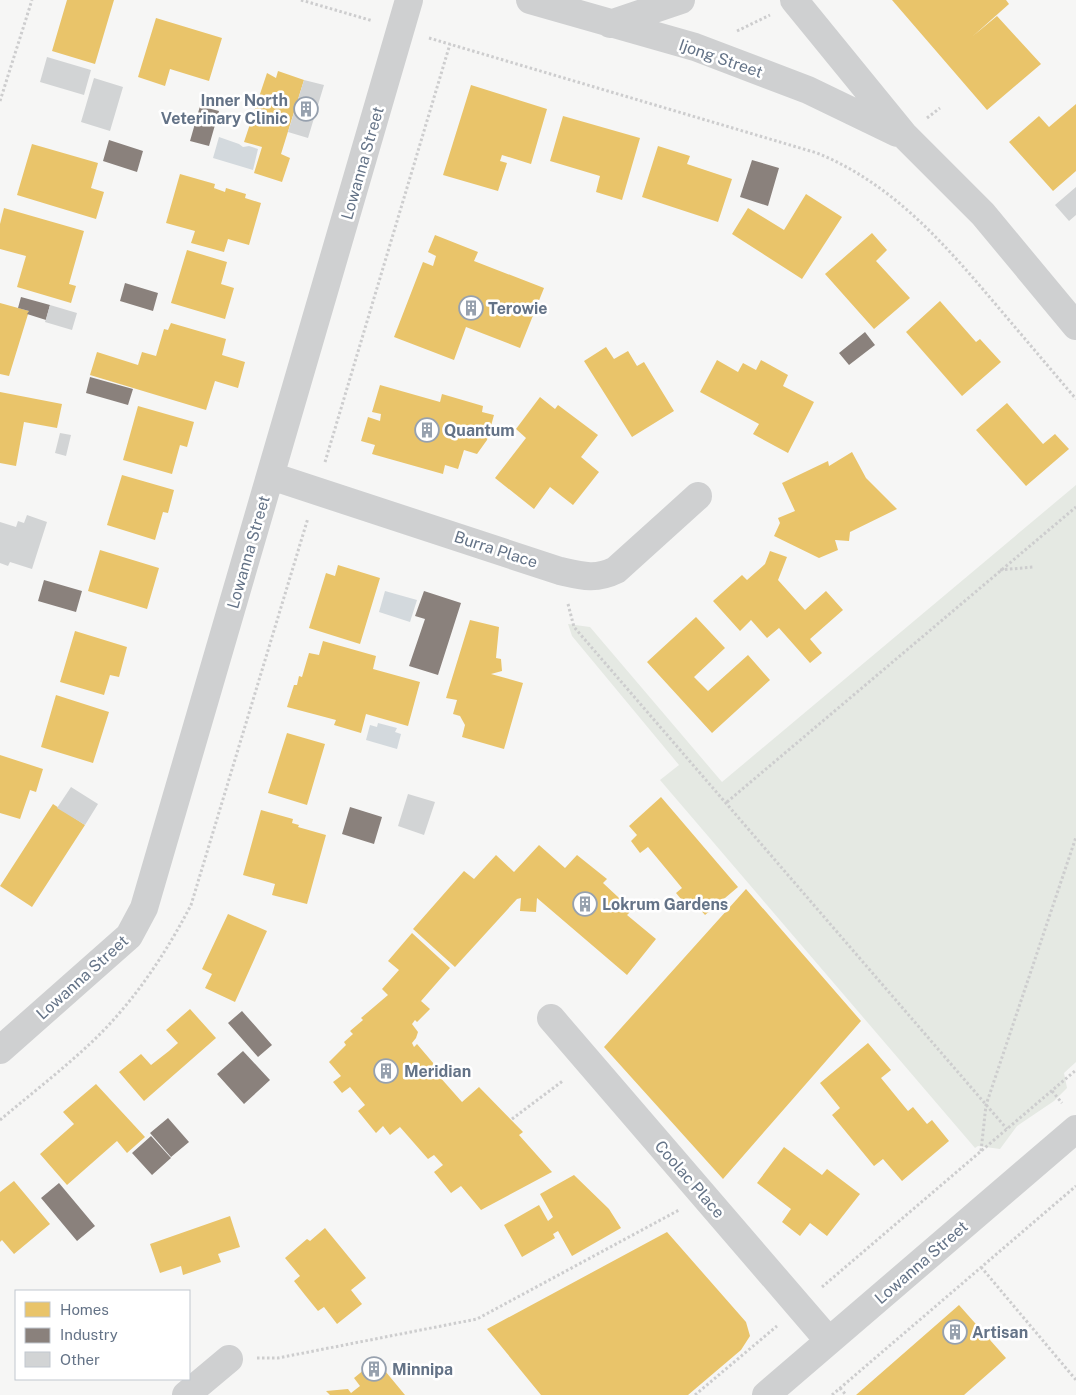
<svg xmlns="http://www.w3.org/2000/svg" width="1076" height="1395" font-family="'Public Sans',sans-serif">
<rect width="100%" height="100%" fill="#f6f6f5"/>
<path fill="#e5e9e3" d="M1076,485V1062L1064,1073L1067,1088L1054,1101L1017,1126L1000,1149L978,1146L975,1148L660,780L679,765L572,636L568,624L590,627L722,782Z"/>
<path fill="#d3d9dd" d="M219,137L239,144L243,147L249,146L258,149L253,170L213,158Z
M385,591L417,600L410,622L379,612Z
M378,723L397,728L395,732L401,734L397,749L366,740L370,725L377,727Z"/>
<path fill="#e9c46a" d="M67,0H114L95,64L52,51Z
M892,0H1006L1009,4L973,36L997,16L1041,64L987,110Z
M156,18L222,38L209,81L170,69L165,86L138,77Z
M278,71L304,80L281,154L290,158L282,182L254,173L262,147L244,142L267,73L276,78Z
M471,85L547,109L531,164L502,155L500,161L507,163L498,191L443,175Z
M1076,104V171L1053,191L1009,142L1039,116L1049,127Z
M563,116L640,138L622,200L596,192L600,176L550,161Z
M32,144L98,163L91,188L104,192L96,219L17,195Z
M658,146L690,156L687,164L732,179L718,222L642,197Z
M180,174L215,184L214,188L225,192L226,188L246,194L245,198L261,203L249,245L228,239L224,252L191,243L195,231L166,223Z
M806,194L842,217L802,279L732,234L748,208L784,230Z
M4,208L84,231L69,284L76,286L71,303L17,287L26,256L0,249V224Z
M872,233L887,250L876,261L910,298L874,329L825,274Z
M435,235L478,252L474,261L544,288L520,348L466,327L454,360L394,337L423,262L433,266L436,256L428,252Z
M187,250L227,262L221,284L234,288L225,319L171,303Z
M940,301L976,342L980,339L1001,362L962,396L906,332Z
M0,303L29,311L9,376L0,374Z
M171,323L226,339L222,355L245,362L238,388L215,381L206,410L90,375L97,352L138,365L142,352L156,356L164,329L168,330Z
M606,347L614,359L628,351L637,366L644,362L674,411L632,437L584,361Z
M717,360L738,372L743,363L756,370L761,360L788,375L783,386L814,402L788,453L753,434L759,424L700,392Z
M380,385L440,402L442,394L483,406L482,412L494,415L487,440L477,454L464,450L458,469L445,465L443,474L372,454L375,445L361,441L368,417L380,421L381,414L372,412Z
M0,392L62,404L57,428L24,422L16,466L0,463Z
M540,397L555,409L558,405L598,435L581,457L599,472L573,505L550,487L534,509L495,478L526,438L516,429Z
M1007,403L1043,444L1055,434L1069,449L1026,486L976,430Z
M138,406L194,422L187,447L180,445L172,474L123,460Z
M852,452L866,478L897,509L850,532L849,541L835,540L838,550L819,558L774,536L780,523L778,518L795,511L782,483L828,461L829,466Z
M122,475L174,490L168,513L163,512L155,540L107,525Z
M100,550L159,568L147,609L88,591Z
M770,551L787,557L778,580L805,610L826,591L843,610L810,639L822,653L810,663L779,628L767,638L751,620L740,631L713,601L742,575L747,580L765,564Z
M338,565L380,578L360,644L309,628L326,573L335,576Z
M696,617L725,648L694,677L708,691L748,655L770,680L712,733L647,662Z
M470,620L499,627L496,658L501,659L502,671L491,674L523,683L504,749L462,737L465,725L460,716L453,714L457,700L446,698Z
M75,631L127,647L119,677L110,675L104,695L60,682Z
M323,641L376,656L373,669L420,682L408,726L366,714L361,733L334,725L336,720L287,707L294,685H297L299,676L302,677L309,653L319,655Z
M56,695L109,712L93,763L41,747Z
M287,733L325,744L307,805L268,793Z
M0,755L43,769L36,792L30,790L20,819L0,813Z
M661,797L738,887L705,915L692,900L686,905L676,893L682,888L648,847L640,853L631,841L637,835L629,826Z
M53,804L85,825L32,907L0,886Z
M261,810L293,819L292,823L299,825L298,827L326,835L307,904L272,895L275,884L243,875Z
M539,845L565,868L577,855L607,879L603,883L632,910L627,915L656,939L627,975L537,898L536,912L520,911L521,898L517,899L455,967L413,929L464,871L474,879L496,855L514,872Z
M746,889L861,1021L723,1179L604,1047Z
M228,914L267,931L235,1002L205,988L212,974L202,969Z
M412,933L450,968L421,1001L430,1009L417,1022L415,1020L412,1024L418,1032L416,1038L412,1043L414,1047L417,1044L434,1064L431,1067L462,1102L479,1087L523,1132L519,1135L552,1172L481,1210L461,1186L451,1193L434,1172L443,1165L434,1155L428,1159L400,1127L390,1135L383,1126L376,1133L358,1111L365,1105L350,1087L342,1093L333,1082L341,1076L329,1062L346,1045L344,1042L353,1034L350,1031L363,1020L361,1018L388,995L382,989L399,970L388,961Z
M190,1009L216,1038L144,1101L119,1072L141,1054L151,1065L169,1051L178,1043L166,1030Z
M868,1043L891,1070L881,1078L908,1111L913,1107L927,1124L932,1120L949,1141L902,1181L883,1159L874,1166L832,1115L840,1108L820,1083Z
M96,1084L145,1137L127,1153L117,1141L67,1185L40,1154L74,1124L63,1112Z
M784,1147L822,1175L827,1169L860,1194L827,1236L810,1223L800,1236L782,1222L791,1209L757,1183Z
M574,1175L609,1209L621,1228L572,1256L558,1231L553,1234L555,1238L522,1257L504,1225L539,1205L548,1221L553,1217L540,1194Z
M14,1181L50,1224L14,1254L2,1240L0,1242V1192Z
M230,1216L240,1247L218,1254L221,1262L183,1275L181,1266L160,1273L150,1244Z
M325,1228L366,1278L351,1290L362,1304L337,1324L324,1307L318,1311L305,1295L294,1281L300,1276L285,1258L307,1239L310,1241Z
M667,1232L746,1322L750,1336L741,1350L688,1395H541L487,1329Z
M959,1305L1006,1358L964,1395H856Z
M376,1360L405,1395H330L326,1391L348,1389L351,1393L360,1386L354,1378Z"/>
<path fill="#8a817c" d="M200,106L219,111L209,146L190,141Z
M109,140L143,151L137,172L103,161Z
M752,160L779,168L768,206L740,197Z
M125,283L158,293L153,311L120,301Z
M21,297L50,305L46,320L27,314L29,311L18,308Z
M865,332L875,345L849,365L839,353Z
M90,377L133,389L128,405L86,393Z
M44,580L82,591L76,612L38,601Z
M424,591L461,603L438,675L409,666L425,619L415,616Z
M350,807L382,817L374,844L342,834Z
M242,1011L272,1045L258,1057L228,1023Z
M243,1051L270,1080L244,1104L217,1074Z
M168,1118L189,1142L171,1157L150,1133Z
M151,1136L171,1158L152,1175L132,1153Z
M59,1183L95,1226L77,1241L41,1198Z"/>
<path fill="#d2d4d5" d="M47,57L91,70L84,95L40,82Z
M94,78L123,87L110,131L81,122Z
M304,80L324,85L308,138L288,132Z
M1076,187V215L1069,221L1055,205Z
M50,305L77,313L72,330L45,322Z
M60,433L71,435L66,456L55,453Z
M27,515L47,522L32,569L10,562L8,566L0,563V522L16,527L18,521L24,523Z
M71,787L98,804L85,825L57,808Z
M408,794L435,802L424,835L398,826Z"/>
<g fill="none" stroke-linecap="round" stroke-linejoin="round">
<path stroke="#cdcdce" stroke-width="3" stroke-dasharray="2.5 2.5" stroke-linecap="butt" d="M301,0L373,21
M737,31L770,15
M429,38L817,153C891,183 942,241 992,300C1020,333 1048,366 1076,399
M0,101L32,0
M927,118L940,108
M325,462L450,44
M1000,570L1033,567
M568,604L574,627L1007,1129
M727,802L1076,507
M1052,1091L1062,1103
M512,1119L564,1080
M0,1120C32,1093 66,1067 96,1038C135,1000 166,953 191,905L308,518
M981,1151L986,1105L1076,837
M981,1267L1076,1380
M822,1287L1076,1070
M257,1358H278L477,1319L679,1210
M840,1388L846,1395
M695,1395L777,1326
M832,1395L1076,1186"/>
<path stroke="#cfd0d1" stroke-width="28" d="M530,0L695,47L808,90L897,133
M794,0L905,136L983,214L1076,326
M610,24L681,0
M271,476L560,571C582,576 596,580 616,570L698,496
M551,1018L829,1341
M0,1050L129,936L144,908L409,0
M186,1395L229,1359
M766,1395L1076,1129"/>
</g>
<defs>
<g id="building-ring" transform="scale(1.25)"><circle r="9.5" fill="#fff" stroke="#97a1ae" stroke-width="1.5"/><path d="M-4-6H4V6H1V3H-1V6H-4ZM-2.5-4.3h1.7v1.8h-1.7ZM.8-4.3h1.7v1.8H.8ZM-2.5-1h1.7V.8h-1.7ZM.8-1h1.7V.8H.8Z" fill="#97a1ae"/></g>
</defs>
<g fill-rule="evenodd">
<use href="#building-ring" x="306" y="109"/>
<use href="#building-ring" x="471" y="308"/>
<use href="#building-ring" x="427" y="430"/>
<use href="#building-ring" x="585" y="904"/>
<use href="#building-ring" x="386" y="1071"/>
<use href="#building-ring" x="955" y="1332"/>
<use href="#building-ring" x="374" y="1369"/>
</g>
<g text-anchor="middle" stroke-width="5" stroke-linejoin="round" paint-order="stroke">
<g font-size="16" fill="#647387" stroke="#fff">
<text transform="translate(721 58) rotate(19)" y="6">Ijong Street</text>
<text transform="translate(362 163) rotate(-74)" y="6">Lowanna Street</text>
<text transform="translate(496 549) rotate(18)" y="6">Burra Place</text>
<text transform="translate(248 552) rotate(-74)" y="6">Lowanna Street</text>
<text transform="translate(82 977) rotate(-42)" y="6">Lowanna Street</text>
<text transform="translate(690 1179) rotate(49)" y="6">Coolac Place</text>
<text transform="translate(921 1262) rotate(-41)" y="6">Lowanna Street</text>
</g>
<g font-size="16" font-weight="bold" fill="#647387" stroke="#fff" text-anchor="start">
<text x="288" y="106" text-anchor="end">Inner North<tspan x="288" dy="18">Veterinary Clinic</tspan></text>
<text x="488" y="314">Terowie</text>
<text x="444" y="436">Quantum</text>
<text x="602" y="910">Lokrum Gardens</text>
<text x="404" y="1077">Meridian</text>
<text x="972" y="1338">Artisan</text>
<text x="392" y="1375">Minnipa</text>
</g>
</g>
<rect x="15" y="1290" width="175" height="90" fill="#ffffff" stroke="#c1c7cf"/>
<rect x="25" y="1302" width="25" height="15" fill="#e9c46a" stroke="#c1c7cf"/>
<text x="60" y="1315" font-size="15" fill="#647387">Homes</text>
<rect x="25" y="1328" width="25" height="15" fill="#8a817c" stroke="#c1c7cf"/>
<text x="60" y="1340" font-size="15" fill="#647387">Industry</text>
<rect x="25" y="1352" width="25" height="15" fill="#d2d4d5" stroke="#c1c7cf"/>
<text x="60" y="1365" font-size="15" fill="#647387">Other</text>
</svg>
